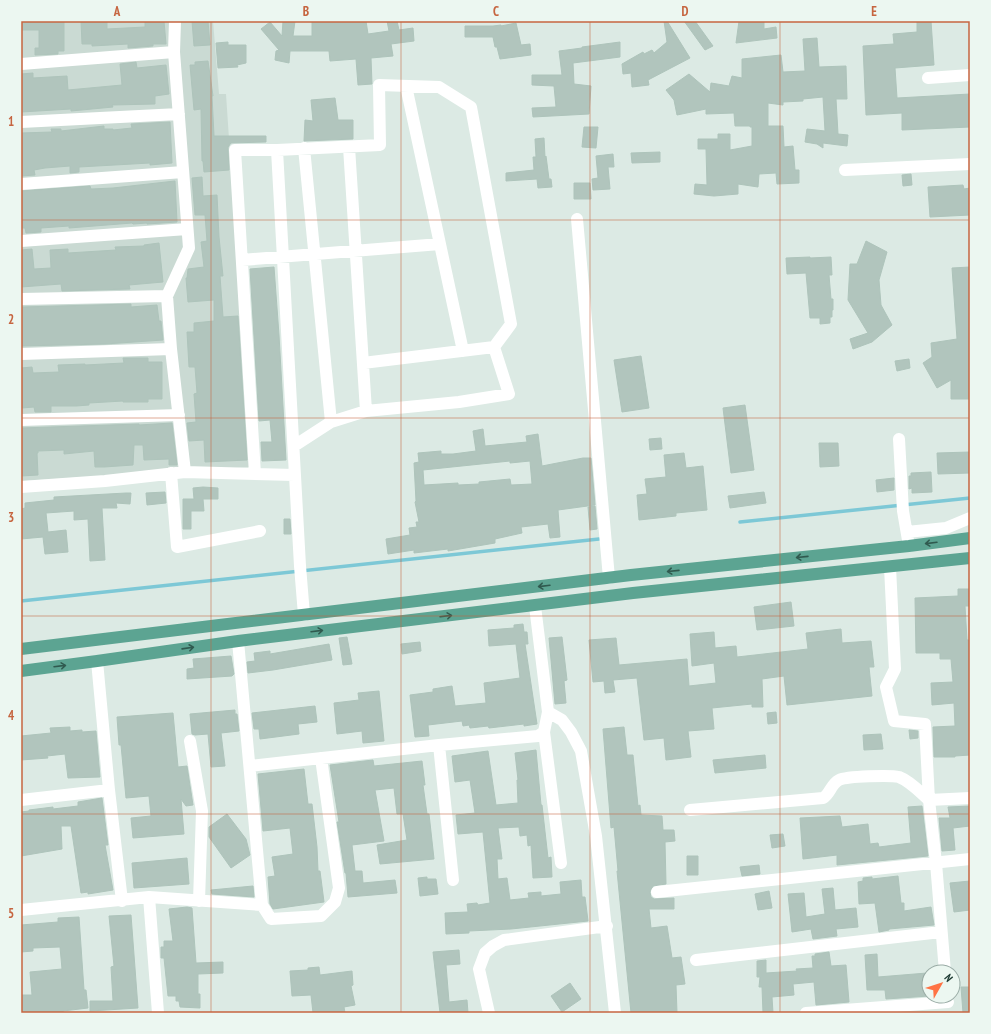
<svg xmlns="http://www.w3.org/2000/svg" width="991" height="1034" font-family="'PT Sans Narrow',sans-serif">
<rect width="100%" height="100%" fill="#dceae4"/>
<path fill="#cadad3" d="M21,21H213L219,94H226L251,467L21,481Z"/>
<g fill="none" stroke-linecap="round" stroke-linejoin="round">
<path stroke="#7dc8d6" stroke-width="3.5" d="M740,522L970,498
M21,601L599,539"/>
</g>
<path fill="#b1c5bd" stroke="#aec4bb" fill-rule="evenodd" d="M21,21H64V51H58V54L35,55V48H39V30H21Z
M81,21H107V29L145,27V21H164L166,44H153V46L128,48V44L92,46V44H82Z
M192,21H208L210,45L194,46Z
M283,21H295L293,36H312V21H366L368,34L389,31L387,21H397L399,30L413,28L414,41L391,44L393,56L371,58L372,84L358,85L356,59L330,61L329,51H290L289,63L275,60L276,51L279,50L261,29L270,22L282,36Z
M664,21H667L690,58L648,80L649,85L632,87L631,73L623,74L622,64L643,52L644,54L652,50L654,53L667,42Z
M684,21H695L713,46L705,50Z
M739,21H764V29L776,27L777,38L736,43Z
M917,21H931L934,65L895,68L897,98L970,94V127L902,130V113L866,115L863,46L894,44L893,34L917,32Z
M516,23L521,45L530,44L531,55L500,59L497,47H495L493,37H465V26H493L501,25V26Z
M817,38L819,67L846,66L847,99H836L838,134L848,135L847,146L823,143V148L817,144L805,142L807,129L825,131L823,97L803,99V101L783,102V105L768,103V126H783L784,147L793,146L795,170H799V183L777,184L776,173L759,174L758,187L738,184V194L714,196L694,194L695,184L707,185L706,149H698V139H718V134H730V150L752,146V127H750V126H735L734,113L706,114V109L677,115L674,100L666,90L689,74L710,92L711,83L729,86L732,76L742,78V59L781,55L783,72L805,71L803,39Z
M228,42V45H246V63L237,65L238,67L218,68L216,43Z
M620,42V57L573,63L574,84L591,86L589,114L533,117L532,108L556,107L554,86L532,85V75H562L559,51L582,48V47Z
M208,61L213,96H212L214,136H266V142L231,143L228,147V150L229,170L204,172L203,161H202L201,109L194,110L190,65H195V62Z
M136,62L137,68L166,65L169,94L155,96V104L112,105L113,107L71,111V109L21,112V74L33,73V78L67,76L68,90L122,85L120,64Z
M335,98L338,120H353V139L304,141L305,120L313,121L311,100Z
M170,122L172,163L150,165V163L79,167V172L70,173V166L45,168L34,170L35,175L21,176V133L52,132L51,129H61V131L104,126V129H113V130L132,128L131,124Z
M584,127H598L596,148L582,147Z
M544,138L545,157L546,156L549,179H551L552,187L538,188L537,179L506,181V173L534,170L533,157H536L535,139Z
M660,152V162L632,163L631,153Z
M613,154L614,167H608L610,189L593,190L592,179L598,178L596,156Z
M911,174L912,185L903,186L902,175Z
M202,177L203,196L217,195L219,237L223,276H220L223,317L238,316L247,460L205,462L204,440L189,441L187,423L196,422L194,394L197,393L195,367H189L187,332H194V323L214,321V300L188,302L186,278H187L188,269L204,267L201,242L207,241L205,215H195L192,178Z
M175,181L177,222L147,224V223L133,224L132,223L69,228V226L41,228V232L26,233L25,228H21V191L90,186L91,189L113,188Z
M574,183H590L591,199H574Z
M963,185L964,189L970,188V215L930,217L928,187Z
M866,241L887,252L879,280L881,305L892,325L872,342L853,349L850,339L868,333L848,300L850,264H857Z
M159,243L163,282L129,285L130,289L62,291L61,284L21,287V250L32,249L34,269L51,268L50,250L68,249V253L116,250L115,247L144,246V245Z
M810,257V258L831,257L832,275H829L831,299H833V310H832V317H830V323L820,324V318H810L806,273L787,274L786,258Z
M274,267L279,335L286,460L262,461L261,442H272L270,420L259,421L250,269Z
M970,267V399H951V380L937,388L923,363L932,357L931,343L957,339L952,268Z
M131,304V307L157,305L159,321H161L163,340L105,344L21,346V307Z
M641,356L649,408L622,412L614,360Z
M123,358H148V362H162V399H148V402H123V401L89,403V405L76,406H51V412H35L34,407L22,408L21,368L32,367L33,373L59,372L58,365L85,364V365L124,363Z
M909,359L910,368L897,371L895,361Z
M745,405L754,470L731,473L723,408Z
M172,423L177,465H169V459L144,460L143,445H134L133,465L104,467H95L94,451L64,454V450L38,451V453H37L38,475L21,476V428L139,424V425Z
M483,429L485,446L527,442L526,436L538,434L542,466L583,458H591L595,505L558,510L560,537L550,538L548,524L521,527L522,533L495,539V543L448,551V549L414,553V550L388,554L386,539L410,535L409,528L417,527L416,522H419L415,502L416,501L414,463L419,462L418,453L441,451V454H453L476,451L473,431ZM510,461V463L530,461L532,484L511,485L510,479L479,482V484L458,485V483L424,485L423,470Z
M661,438L662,449L650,450L649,439Z
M819,443H838L839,466L820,467Z
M970,452V473L938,474L937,453Z
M684,453L686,468L703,466L707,510L676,513V516L639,520L637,495L647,494L645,479L666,477L664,455Z
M931,472L932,492L912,493V488L909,489V476H911V473Z
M894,478V490L877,492L876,480Z
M203,487L218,488V499H203L204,511H191V529H183V499H194L193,488Z
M165,492L166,503L147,505L146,493Z
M764,492L766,503L730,508L728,496Z
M126,493H131L130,504L116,503L117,508H102L105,560L90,561L88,519L74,520V511L46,513L48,532L66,530L68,552L45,554L43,537L21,539V509L25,508V503L54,500V497Z
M595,506L597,529L590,530L588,507Z
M284,519H290L291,534H284Z
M958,589H969L970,606H965L967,640H970V755L955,756V757H934L933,727L955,726L954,703L932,705L931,683L953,682L951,659H940V653H916L915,598L958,596Z
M791,602L794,626L757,630L754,607Z
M523,624L524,632H527L528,644H525L537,724L524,726V724L489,728L488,726L470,728L469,725L463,726L462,721L428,725L429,736L415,737L410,695L433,692V689L452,686L455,706L486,703L484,683L520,678L516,644L489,646L488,630L514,628V625Z
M841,629L842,643L871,641L874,667H869L872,696L787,705L784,676L762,679L763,707H752V704L712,708L714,729L688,731L691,757L666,760L664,738L644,740L637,678L613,680L615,692L605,693L604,681L593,682L589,640L616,638L619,665L687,659L689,686L716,683L714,663L692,666L690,634L714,632L715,648L736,646L737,657L808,649L806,633Z
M347,637L352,664L343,665L339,638Z
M562,637L567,680L564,681L566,703L555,704L549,638Z
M420,642L421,651L402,654L401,644Z
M329,644L332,660L273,670L248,673L247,662L255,661L254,653L270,651V654Z
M231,656L234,674L232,676L187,679V669L194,668L193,659Z
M379,691L384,741L363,743L362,731L337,734L334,703L359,700L358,693Z
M315,706L317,722L298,724L299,734L260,739L259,729H254L252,713Z
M235,710V714H237L239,731L221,733L225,766L211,767L208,734L195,735L192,734L190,714Z
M776,712L777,723L768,724L767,713Z
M173,713L178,767L187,766L193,805L186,806L181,799L184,834L133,838L131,818L151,816L149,796L126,798L121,745H119L117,717Z
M70,727V731L82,730V732L96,731L100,777L68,778L65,754L47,756L48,758L21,760V736L51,733L50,728Z
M624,727L627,755H633L638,806L640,805L641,815L662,816L663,830H674L675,841L665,842L666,884L653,886L650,892L651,897L654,899L674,898V909H649L651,928L667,926L672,958L681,957L685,984L676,985L677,1013H631L617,871H618L614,827L611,828L603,729Z
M909,730L918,731V738L910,739Z
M881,734L883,749L864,750L863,735Z
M536,750L541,805H542L548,858L551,857L552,877L533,878L531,845L528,846L527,835L520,836L519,827L498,828L502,859H497L498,879L507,878L510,900L529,898L528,893L541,892V896L561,894L560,882L581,880L582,897H585L588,921L511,929L469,931V933L446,934L445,913L468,912L467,904L477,903L478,905L490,903L483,832L458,834L456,815L475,813L470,780L455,782L452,756L488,751L496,805L518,803L517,780H518L515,753Z
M765,755L766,768L715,773L713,760Z
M373,760L374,766L422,761L425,785H423L427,814H429L434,859L380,864L377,845L407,840L403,814H397L394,788L375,790L384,841L352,845L355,871H362L363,883L395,880L397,893L348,897L346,873H345L337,822H339L330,765Z
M304,769L308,804H312L317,847L318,871H320L324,902L273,909L270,904L268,877L275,876L272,857L293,854L290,828L263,831L258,774Z
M102,798L108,845H105L113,890L88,894V892L81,893L71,826H61L62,849L21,856V812L29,811V810L53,807V809L78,806V802Z
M922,806L928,856L837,865V855L803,859L800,818L840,816L842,827L868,824L870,844L878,843L879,847L911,843L908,807Z
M970,806V826L953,828L955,850L942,851L939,818H950L948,807Z
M227,814L246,839L250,855L231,868L209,837V827Z
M783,834L785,846L772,848L770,835Z
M687,856H698V875H687Z
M187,858L189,884L134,888L132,863Z
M759,865L760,874L742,876L740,867Z
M898,876L901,903H904V911L931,907L934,925L889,929V930L879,932L875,903L859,904L858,882L863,881V878L872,877V879Z
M427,877V879H436L438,894L420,896L418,878Z
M970,881V910L954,912L950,883Z
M253,886L254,897L212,894L211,890Z
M833,888L835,910L856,908L858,927L836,929L837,936L813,939L811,929L792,932L788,894L804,893L806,917L825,914L822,889Z
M769,891L772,908L758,910L755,894Z
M187,907L192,908L196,963L223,962V973L198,974V994H200V1008L180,1007L179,1001H176V996H168L164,958H161V947H164V941H173L169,909Z
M131,915L138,1008L90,1011V1001H113L111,967L114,966L109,916Z
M79,917L84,990H86L88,1008L63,1011V1013H21V995H32L30,972L62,969L60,947L33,948V951L21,952V925L58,922V918Z
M459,950L460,964L446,965L449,1002L467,1000L468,1013H440L433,952Z
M829,952L831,966L846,965L849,1002L816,1005L814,982L793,984L794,995L772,997L773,1013H763L762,987H759L760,977H757V961L766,960V973L797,971L796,969L813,968L812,956H815V954Z
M877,954L878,977L927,973L929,996L886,999L885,990H867L865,955Z
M319,967L320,975L352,971L353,985L351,986L355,1005L344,1007L345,1013H313L311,995L292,996L290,971L308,970V968Z
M570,983L581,999L562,1012L551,996Z
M961,987H970V1013H963Z"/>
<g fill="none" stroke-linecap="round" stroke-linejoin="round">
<path stroke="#fff" stroke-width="12" d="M175,21L174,52L189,248L167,296L171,349L185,472
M21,64L174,52
M928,78L970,75
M406,86L463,351
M21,122L179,114
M349,147L366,411
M304,148L331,422
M277,150L300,566L304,615
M845,170L970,164
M21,184L183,172
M577,219L609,578
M21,241L187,229
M242,260L440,244
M21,299L167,296
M21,354L171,349
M21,420L179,415
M899,439L903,511L909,546
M294,446L331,422L366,411L459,402L509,394L494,347L363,363
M171,473L177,547L260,531
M255,474L235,150H277L380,145L379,85L439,87L471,107L511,324L494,347
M21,487L105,481L185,472L295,475
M907,532L946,528L970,518
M890,567L895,669L886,687L894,721L925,724L929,800L936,863L945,972
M535,606L548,712L562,720L571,732L581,751L596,836L615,1013
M238,641L262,905L271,919L321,916L335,902L339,888L321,758
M97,661L109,790L122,901
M544,732L561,863
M190,741L202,811L199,901
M439,745L453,880
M250,766L439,745L538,736L544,732L548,712
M21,800L109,790
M690,810L823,798C830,794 831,784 839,780C847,776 891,775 899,777C910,781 920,792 929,800L970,798
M657,892L970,859
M149,897L158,1013
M21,910L149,897L262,905
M696,960L941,932
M489,1013L479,969L485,953L493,946L504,940L607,926
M806,1013L948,1002"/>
<path stroke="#5ca492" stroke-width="12" d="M21,649L631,575L909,546L970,538
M21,671L97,661L238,641L633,593L970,558"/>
</g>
<defs><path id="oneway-shaft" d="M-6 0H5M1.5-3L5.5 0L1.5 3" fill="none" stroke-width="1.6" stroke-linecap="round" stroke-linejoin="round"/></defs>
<g stroke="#305a4f">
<use href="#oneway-shaft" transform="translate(931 543) rotate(173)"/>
<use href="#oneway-shaft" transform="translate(802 557) rotate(174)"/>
<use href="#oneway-shaft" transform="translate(673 571) rotate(174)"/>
<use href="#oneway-shaft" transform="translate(544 586) rotate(173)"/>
<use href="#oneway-shaft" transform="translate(446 616) rotate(-7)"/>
<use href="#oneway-shaft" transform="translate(317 631) rotate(-7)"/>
<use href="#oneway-shaft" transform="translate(188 648) rotate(-8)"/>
<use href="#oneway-shaft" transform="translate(60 666) rotate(-7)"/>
</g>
<path fill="none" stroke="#c66540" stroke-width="1" stroke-opacity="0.55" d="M211,21V1013M401,21V1013M590,21V1013M780,21V1013M21,220H970M21,418H970M21,616H970M21,814H970"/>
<rect width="991" height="1034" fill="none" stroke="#ecf7f1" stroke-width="44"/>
<g transform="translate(941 984) rotate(51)"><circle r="19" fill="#ecf7f1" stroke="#99aba5"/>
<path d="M0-3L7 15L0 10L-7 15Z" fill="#ff7345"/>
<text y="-6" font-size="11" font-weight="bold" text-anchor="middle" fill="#1d3a32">N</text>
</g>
<rect x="22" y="22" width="947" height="990" fill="none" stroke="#c66540" stroke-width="1.5"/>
<g font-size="13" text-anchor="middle" font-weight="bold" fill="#c66540">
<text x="117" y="16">A</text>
<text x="306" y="16">B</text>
<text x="496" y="16">C</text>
<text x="685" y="16">D</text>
<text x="874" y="16">E</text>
<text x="11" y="126">1</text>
<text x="11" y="324">2</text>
<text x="11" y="522">3</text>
<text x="11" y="720">4</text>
<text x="11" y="918">5</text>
</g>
</svg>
